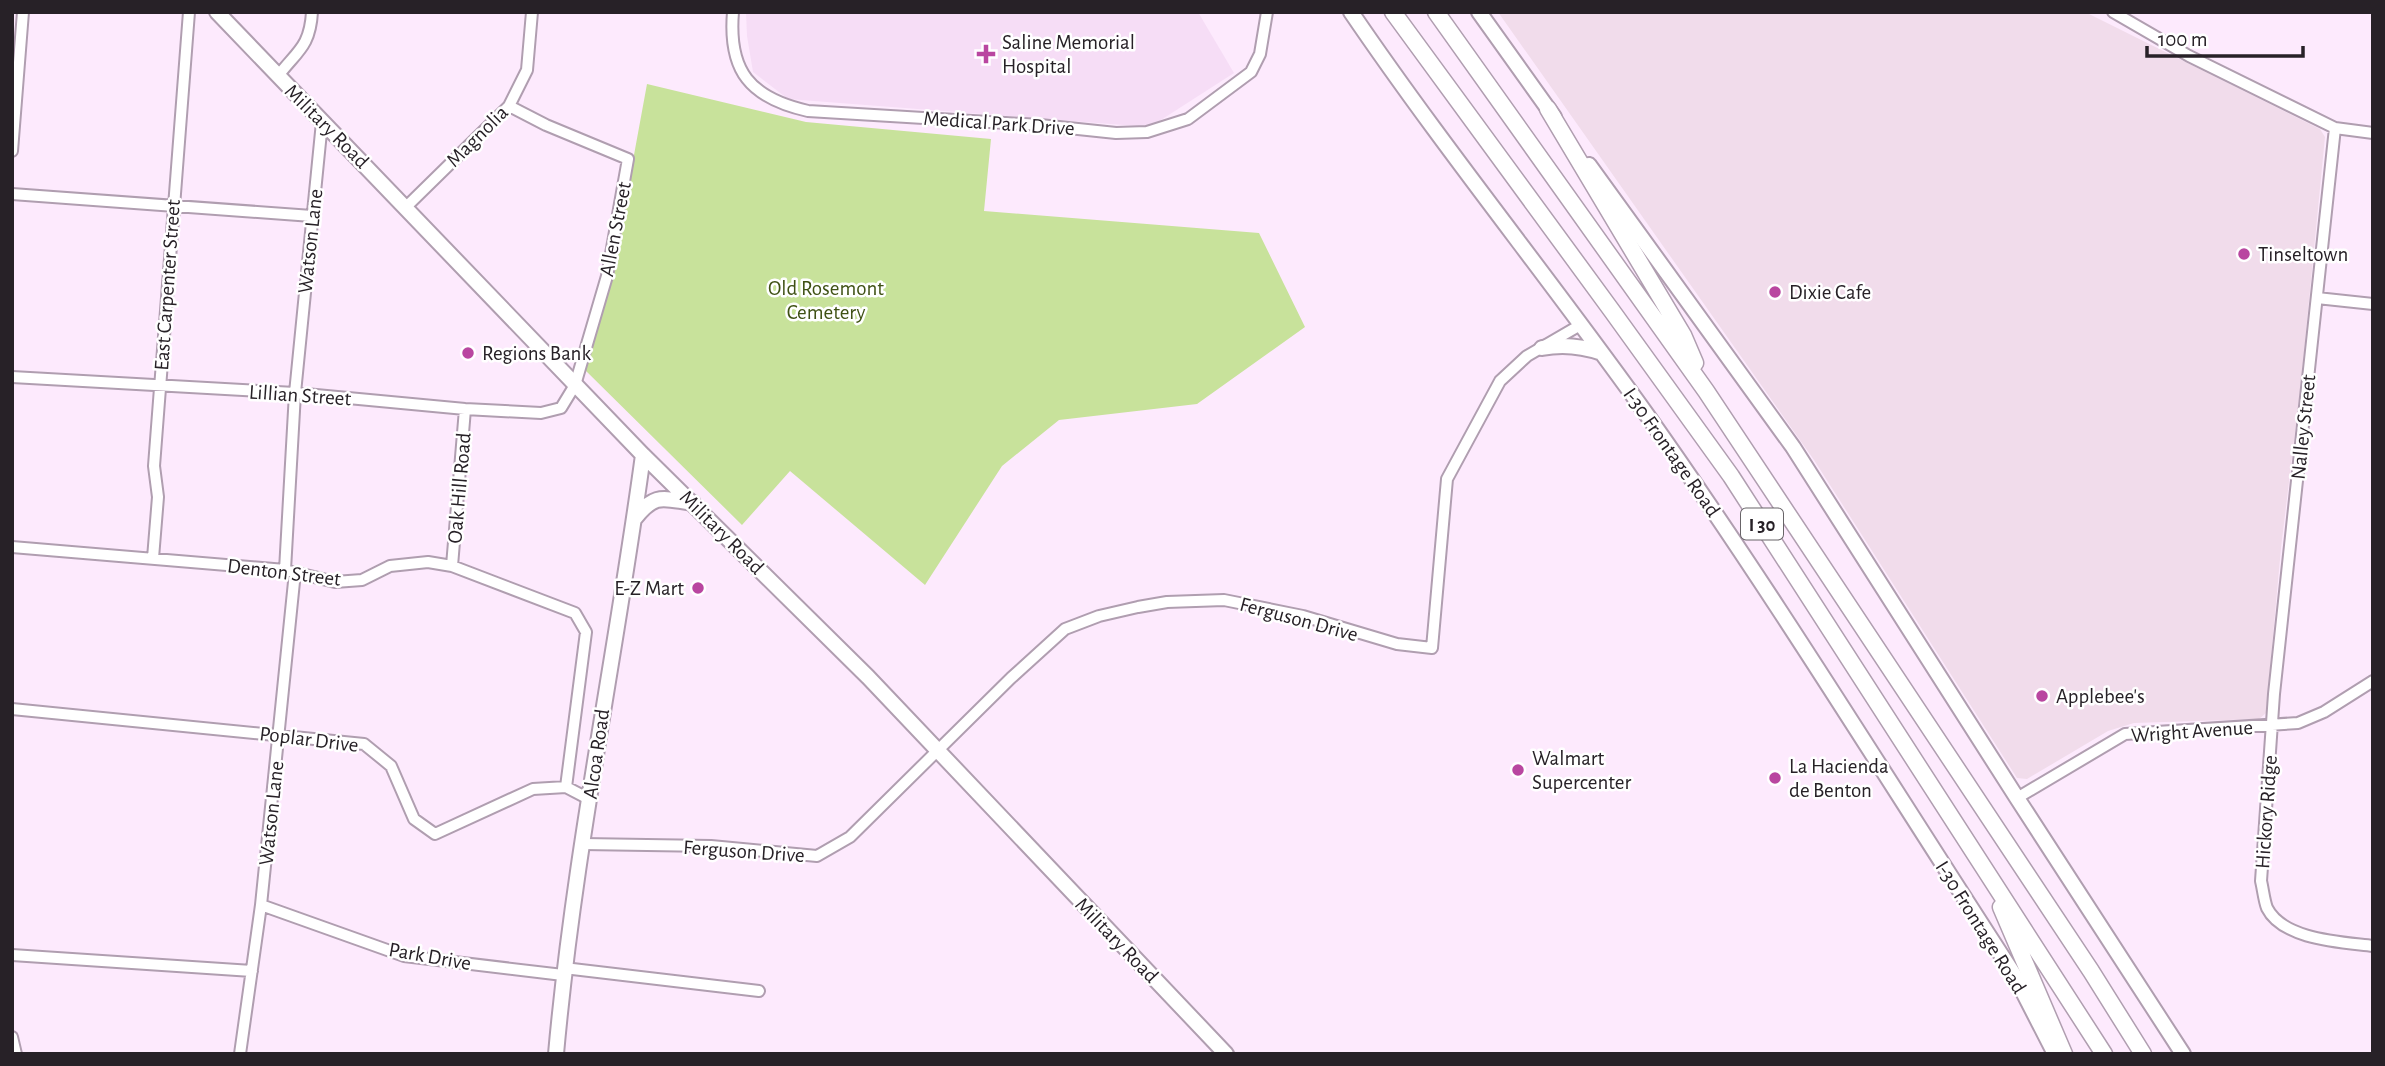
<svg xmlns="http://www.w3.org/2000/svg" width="2385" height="1066" font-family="'Alegreya Sans',sans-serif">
<rect width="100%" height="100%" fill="#fdeafd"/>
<path fill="#f1dceb" d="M1498,12H2085L2320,129L2325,137L2301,383L2281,548L2266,713L2259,719L2134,723L2108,731L2027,779L2017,778L1814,460Z"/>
<path fill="#f6ddf6" d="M746,12H1198L1234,73L1150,127L788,99L753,72L747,36Z"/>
<path fill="#c8e29b" d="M647,84L806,122L991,139L984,211L1259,233L1305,327L1197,404L1059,420L1002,466L925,585L790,471L742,525L585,370L614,264Z"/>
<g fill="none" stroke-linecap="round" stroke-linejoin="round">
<g stroke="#b09eb0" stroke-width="14">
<path id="minor" d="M733,12C728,71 750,98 808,111L1040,125L1116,133L1147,132L1188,119L1251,72L1260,54L1267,12
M2113,12L2189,56L2335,128L2373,133
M278,76C297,51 310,47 312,12
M2335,128L2274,694L2261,881C2263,889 2264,900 2267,908C2283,940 2342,942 2373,946
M12,151L23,12
M12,194L312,216
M406,207L509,106L527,70L532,12
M2317,298L2373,304
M12,377L295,393L465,409L541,413L561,408L575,385L607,276L628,159L546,125L509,106
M12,547L285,570L335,582L362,580L390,566L428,562L452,566L575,613L586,632L566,787
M153,558L158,497L154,466L189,12
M452,566L465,409
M285,570L295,393L322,122
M12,709L364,744L391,766L414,819L435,834L533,789L566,787L589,799
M2017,798L2125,734L2298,723L2324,712L2373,681
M583,844L711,846L817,856L850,837L1011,678L1065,629L1099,616L1138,607L1167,602L1224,600L1303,616L1397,644L1432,648L1447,479L1500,381L1527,356L1582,324
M261,905L404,956L563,975
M12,955L252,971
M564,968L759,991
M12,1037L16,1054
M240,1054L261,905L295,572"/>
</g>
<g stroke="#b09eb0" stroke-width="18">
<path id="major" d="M217,12L643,455L868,677L1226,1054
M1351,12C1445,150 1550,279 1647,415C1776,597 1893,789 2015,976L2055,1054
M1479,12L1554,117
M1589,165L1793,447L2017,798L2183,1054
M1542,348C1562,344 1582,346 1602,353
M635,518C656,492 663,499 693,503
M556,1054C574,853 616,655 643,455"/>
</g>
<g stroke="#b09eb0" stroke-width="19">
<path id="highway" d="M1393,12L1612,311L1731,476L2104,1054
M1436,12L1706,391L2091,971L2143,1054
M1548,109L1683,335L1695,363
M2001,907L2064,1054"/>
</g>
<use href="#minor" stroke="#fff" stroke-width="10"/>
<use href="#major" stroke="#fff" stroke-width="14"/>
<use href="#highway" stroke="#fff" stroke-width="16"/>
</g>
<g fill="#b946a0" stroke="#fff" stroke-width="2.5">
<path d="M982.5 43.5h7v7h7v7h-7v7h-7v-7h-7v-7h7z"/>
<circle cx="2244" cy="254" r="7"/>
<circle cx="1775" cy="292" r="7"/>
<circle cx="468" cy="353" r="7"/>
<circle cx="698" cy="588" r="7"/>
<circle cx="2042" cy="696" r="7"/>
<circle cx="1518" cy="770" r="7"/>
<circle cx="1775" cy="778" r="7"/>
</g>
<g text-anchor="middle" stroke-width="5" stroke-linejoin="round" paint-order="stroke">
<rect fill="#fff" stroke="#686468" stroke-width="2" x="1741" y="508.5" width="42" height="31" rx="5"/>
<g font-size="19" font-weight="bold" fill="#272127">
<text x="1762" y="531">I 30</text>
</g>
<g font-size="21" fill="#272127" stroke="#fff" text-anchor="start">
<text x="1002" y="49">Saline Memorial<tspan x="1002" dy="24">Hospital</tspan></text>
<text x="2258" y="261">Tinseltown</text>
<text x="1789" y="299">Dixie Cafe</text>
<text x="482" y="360">Regions Bank</text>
<text x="684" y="595" text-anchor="end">E-Z Mart</text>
<text x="2056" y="703">Applebee's</text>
<text x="1532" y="765">Walmart<tspan x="1532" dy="24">Supercenter</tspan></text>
<text x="1789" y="773">La Hacienda<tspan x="1789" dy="24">de Benton</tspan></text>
</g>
<g font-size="21" fill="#272127" stroke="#fff">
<text transform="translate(999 123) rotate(4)" y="7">Medical Park Drive</text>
<text transform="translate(327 126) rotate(45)" y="7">Military Road</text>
<text transform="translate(477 136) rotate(-45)" y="7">Magnolia</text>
<text transform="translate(615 229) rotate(-79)" y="7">Allen Street</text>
<text transform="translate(310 241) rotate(-84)" y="7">Watson Lane</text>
<text transform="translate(167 285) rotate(-86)" y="7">East Carpenter Street</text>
<text transform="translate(300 395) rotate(4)" y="7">Lillian Street</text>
<text transform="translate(2303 427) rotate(-84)" y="7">Nalley Street</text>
<text transform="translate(1672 452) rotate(55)" y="7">I-30 Frontage Road</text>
<text transform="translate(459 488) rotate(-85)" y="7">Oak Hill Road</text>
<text transform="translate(722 532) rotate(45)" y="7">Military Road</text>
<text transform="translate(284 572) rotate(7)" y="7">Denton Street</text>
<text transform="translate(1299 619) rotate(15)" y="7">Ferguson Drive</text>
<text transform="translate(2192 731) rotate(-4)" y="7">Wright Avenue</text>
<text transform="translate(309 739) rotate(7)" y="7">Poplar Drive</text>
<text transform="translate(596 754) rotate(-82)" y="7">Alcoa Road</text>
<text transform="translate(2266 812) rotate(-86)" y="7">Hickory Ridge</text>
<text transform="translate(271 813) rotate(-84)" y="7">Watson Lane</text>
<text transform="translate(744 851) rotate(4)" y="7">Ferguson Drive</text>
<text transform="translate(1981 927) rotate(58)" y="7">I-30 Frontage Road</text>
<text transform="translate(1117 940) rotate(46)" y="7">Military Road</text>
<text transform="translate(430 956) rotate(10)" y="7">Park Drive</text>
</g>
<g font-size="21" fill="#3f5114" stroke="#fff">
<text x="826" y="295">Old Rosemont<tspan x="826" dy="24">Cemetery</tspan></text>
</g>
</g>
<rect width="2385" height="1066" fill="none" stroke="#272127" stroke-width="28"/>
<path d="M2147 46v10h156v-10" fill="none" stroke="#272127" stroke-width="3.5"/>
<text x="2158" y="46" font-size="21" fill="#272127" stroke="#ffffff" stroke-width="5" paint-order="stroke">100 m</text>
</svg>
